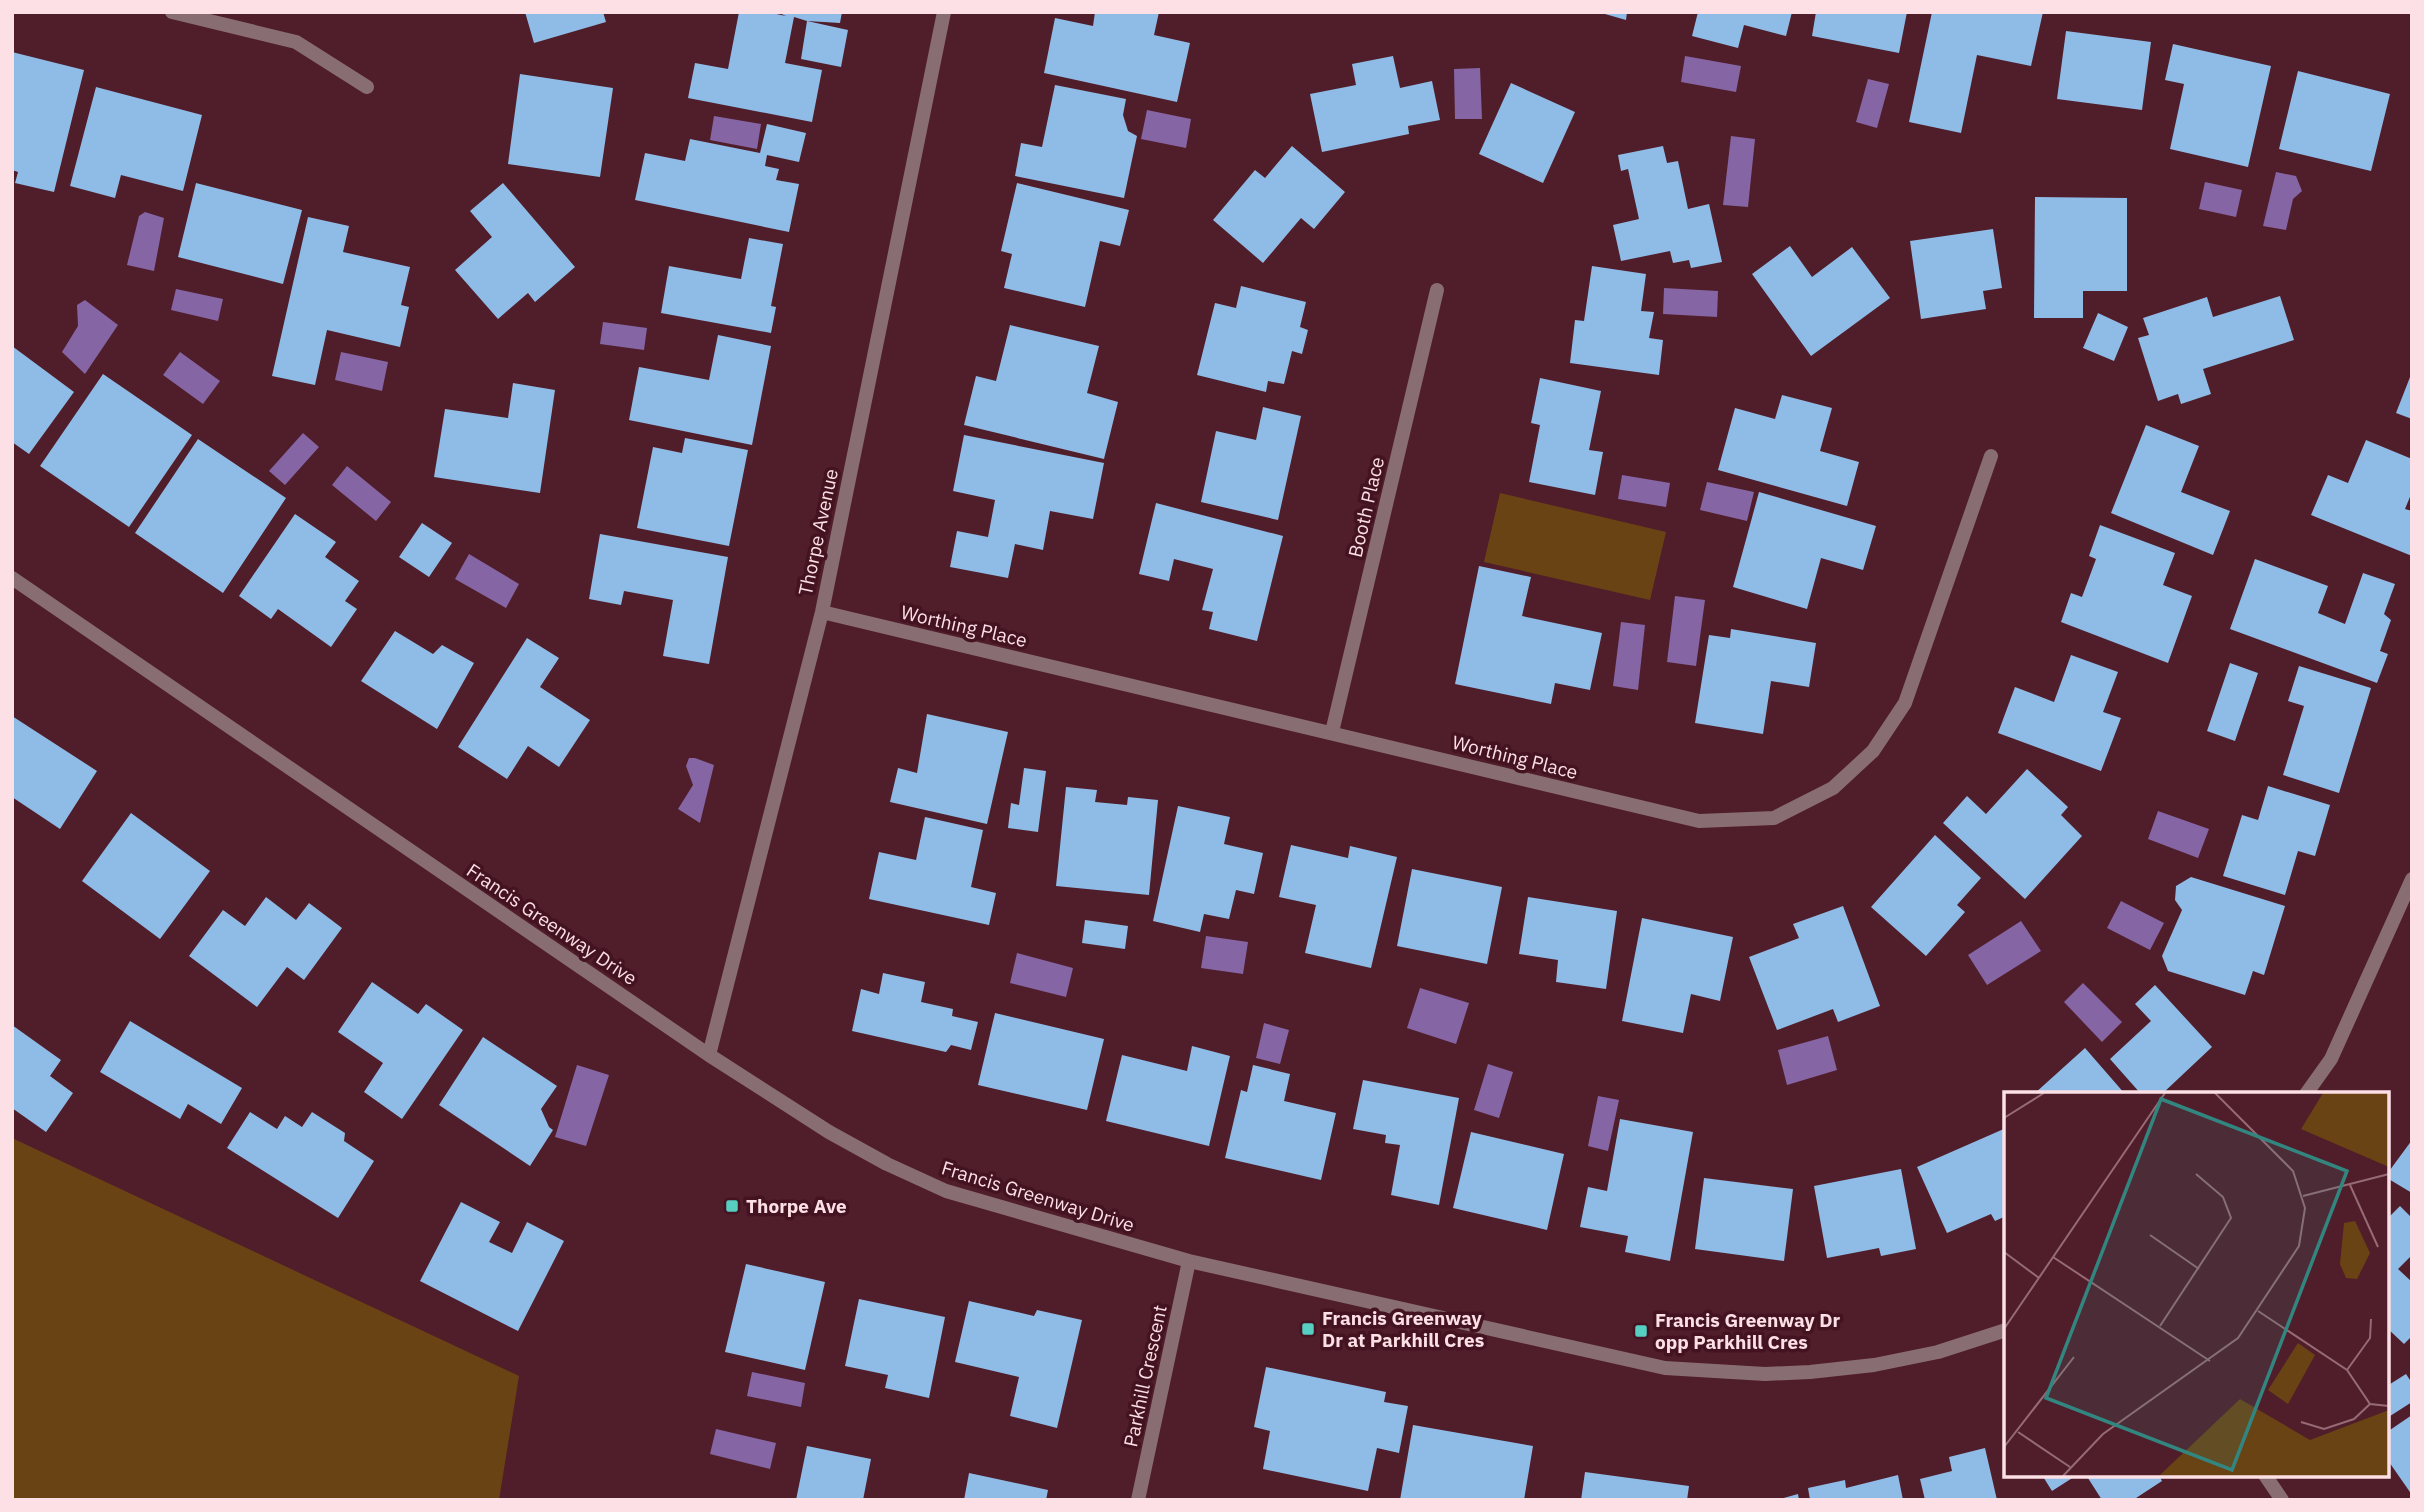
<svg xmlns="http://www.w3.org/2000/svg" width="2424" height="1512" font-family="'IBM Plex Sans',sans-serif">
<rect width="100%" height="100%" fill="#501d2a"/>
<path fill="#6a4315" d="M1500,493L1666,532L1650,600L1484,562Z
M12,1138L519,1376L499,1500H12Z"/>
<path fill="#8565a4" d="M1685,56L1741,66L1736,92L1681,82Z
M1480,68L1482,119H1455L1454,69Z
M1868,79L1889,84L1877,128L1856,122Z
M1147,110L1191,119L1186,148L1141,139Z
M714,116L761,124L757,149L710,140Z
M1731,136L1755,139L1748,207L1723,205Z
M2276,172L2296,176L2302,191L2293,199L2286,230L2263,226Z
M2205,182L2242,190L2236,217L2199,209Z
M145,212L164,218L154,271L127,265L139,216Z
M1664,288L1718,291L1717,317L1663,314Z
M176,289L223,299L218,321L171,310Z
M85,300L118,325L85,374L62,352L78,326L77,305Z
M603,322L647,328L644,350L600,344Z
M180,352L220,381L203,404L163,375Z
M341,352L388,362L382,391L335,380Z
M303,433L319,447L285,485L269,471Z
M347,466L391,502L376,521L332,485Z
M1622,475L1670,483L1666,507L1618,499Z
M1707,482L1754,492L1747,521L1700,510Z
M469,554L519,584L506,608L455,579Z
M1675,596L1705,600L1696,666L1667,662Z
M1621,622L1645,625L1638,690L1613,686Z
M689,758H695L714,765L700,823L678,809L693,785L686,766Z
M2158,811L2209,829L2198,858L2148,839Z
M2121,901L2164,923L2150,950L2107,928Z
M2021,921L2041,951L1987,985L1968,955Z
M1206,936L1248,942L1243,974L1201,968Z
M1017,953L1073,968L1066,997L1010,983Z
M2083,983L2122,1022L2102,1042L2064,1002Z
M1420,988L1469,1003L1456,1044L1407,1028Z
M1264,1023L1289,1030L1280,1064L1256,1058Z
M1828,1036L1837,1070L1787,1085L1778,1050Z
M1488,1064L1513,1072L1499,1118L1474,1110Z
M577,1065L609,1075L586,1146L555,1137Z
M1598,1096L1619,1100L1608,1151L1588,1146Z
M752,1372L805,1383L801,1407L747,1396Z
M716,1429L776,1443L770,1469L710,1454Z"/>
<path fill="#8fbce6" d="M525,12H603L606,22L534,43Z
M739,12H767L786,16L777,12H842L840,23L807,21L794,17L785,63L822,70L812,122L688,98L695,63L728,69Z
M1095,12H1159L1154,35L1190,43L1177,102L1044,73L1055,18L1093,26Z
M1598,12H1627L1626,20Z
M1698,12H1792L1786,36L1744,25L1738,48L1692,36Z
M1816,12H1907L1899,53L1812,36Z
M1932,12H2043L2031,66L1977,55L1961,133L1909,122Z
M807,21L848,30L841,67L801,59Z
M2066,31L2151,42L2142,110L2057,99Z
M2173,44L2271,66L2248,167L2170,149L2184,84L2165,80Z
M12,52L84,70L54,192L15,183L18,172L12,170Z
M1393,56L1400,88L1432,81L1440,120L1408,126L1409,134L1322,152L1310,94L1356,85L1352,64Z
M2298,71L2390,94L2371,171L2279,149Z
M520,74L613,88L600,177L508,164Z
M1511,83L1575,112L1543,183L1479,154Z
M1055,85L1126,99L1123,115L1128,131L1137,136L1124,198L1015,176L1021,143L1042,147Z
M96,87L202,115L183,191L121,175L115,198L70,186Z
M767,124L806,133L799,162L767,155L765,166L779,169L776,180L799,184L789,232L635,200L645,153L685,161L690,139L760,153Z
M1292,146L1345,192L1314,229L1301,218L1263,263L1213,220L1255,170L1265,178Z
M1663,146L1667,163L1678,161L1688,209L1709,204L1722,262L1691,268L1689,260L1673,263L1670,251L1621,261L1613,225L1639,219L1628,169L1621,171L1618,155Z
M196,183L302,210L283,284L178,257Z
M503,183L575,267L535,302L528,293L498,319L455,270L492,237L470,211Z
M1017,183L1129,210L1120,246L1100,241L1085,307L1004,288L1012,254L1001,251Z
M2035,197L2127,198V291H2083V318H2034Z
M308,217L349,226L343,252L410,267L401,305L409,307L400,347L327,330L315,385L272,376Z
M1993,229L2002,288L1983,291L1986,309L1921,319L1910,241Z
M749,238L783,244L771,306L776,307L771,333L661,313L669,266L741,279Z
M1790,246L1812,277L1852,247L1890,298L1811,356L1752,274Z
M1592,266L1646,274L1641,311L1654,312L1649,338L1663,340L1659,375L1570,363L1575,320L1584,321Z
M1241,286L1306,302L1300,327L1308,330L1302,354L1292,351L1284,384L1268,381L1266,392L1197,375L1215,303L1236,308Z
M2280,296L2294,340L2203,369L2211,394L2181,404L2178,394L2158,401L2138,338L2149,335L2143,318L2207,297L2213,317Z
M2098,313L2128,327L2114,361L2083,348Z
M1010,325L1099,346L1087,393L1118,402L1104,459L964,425L976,376L996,381Z
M718,335L771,346L752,445L629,420L639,367L709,380Z
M12,346L74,392L29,454L12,442Z
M2412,372V419L2396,413Z
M103,374L192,435L129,527L40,466Z
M1540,378L1601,391L1589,450L1603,452L1595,495L1529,482L1540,425L1531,423Z
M513,383L555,390L540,493L434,477L445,409L508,418Z
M1782,395L1832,408L1820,451L1859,462L1847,506L1718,470L1735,408L1775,419Z
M1263,407L1301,416L1278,520L1201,502L1216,431L1256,440Z
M2146,425L2199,446L2181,492L2230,511L2213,555L2111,513Z
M964,435L1104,463L1093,519L1050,511L1043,550L1015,544L1008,578L950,567L957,531L988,537L995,500L953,491Z
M685,438L748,450L729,546L637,528L653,447L682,453Z
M198,439L286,498L223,593L135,533Z
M2366,440L2412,459V492L2405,509L2412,511V556L2311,515L2328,475L2348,483Z
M1759,492L1876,526L1863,570L1821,558L1807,609L1733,587Z
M1156,503L1283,536L1257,641L1209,629L1213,612L1202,610L1213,569L1174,559L1169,581L1139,574Z
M295,514L336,542L325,557L359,581L345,601L357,609L331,647L278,609L271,619L239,596Z
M422,523L452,543L429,577L399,557Z
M2100,525L2175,553L2163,585L2192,596L2168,663L2061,622L2071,593L2082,597L2096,559L2089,556Z
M600,534L728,557L709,664L663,656L673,600L624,591L621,605L589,599Z
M2255,559L2328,586L2318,613L2345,624L2363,573L2395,584L2384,614L2391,620L2380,651L2388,654L2377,683L2230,629Z
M1479,566L1531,577L1522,616L1602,633L1590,690L1555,683L1551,704L1455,684Z
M1731,629L1816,643L1809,687L1771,681L1763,734L1695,723L1709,635L1730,638Z
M395,631L433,654L442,645L474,663L437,729L361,681Z
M527,638L559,658L540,687L590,720L559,767L528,746L507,779L458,747Z
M2071,655L2118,672L2103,712L2121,718L2101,771L1998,733L2015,687L2054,702Z
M2230,663L2258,673L2235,741L2207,731Z
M2299,666L2371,688L2339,793L2283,775L2304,706L2288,701Z
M927,714L1008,732L987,824L890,802L898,768L917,773Z
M12,716L97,771L60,829L12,797Z
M1024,768L1046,771L1038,832L1008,828L1011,803L1019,805Z
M2027,769L2068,807L2061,815L2082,836L2025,899L1943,823L1967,796L1986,814Z
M2268,786L2330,805L2315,856L2298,851L2285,895L2223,876L2242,815L2258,820Z
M1066,787L1097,790L1095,802L1127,805L1128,797L1158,800L1149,895L1056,886Z
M1178,806L1230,817L1224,844L1263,853L1254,894L1236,890L1229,919L1204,914L1200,932L1153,921Z
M131,813L210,871L160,939L82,881Z
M925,817L983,830L971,887L996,893L989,925L869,899L879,852L916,860Z
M1935,835L1981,878L1957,905L1965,912L1926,956L1871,907Z
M1291,845L1348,858L1350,846L1397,857L1371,968L1305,953L1316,905L1279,897Z
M1412,869L1502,887L1487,964L1397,946Z
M2191,877L2285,906L2264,975L2253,971L2245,995L2168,971L2162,956L2182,910L2175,900L2176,886Z
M266,897L296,920L309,903L342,928L304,980L287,967L257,1007L189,956L223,910L245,926Z
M1528,897L1617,911L1606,989L1556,982L1558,960L1519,954Z
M1843,906L1880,1006L1838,1022L1833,1009L1777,1030L1749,957L1799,938L1793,924Z
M1642,918L1733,937L1720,1001L1691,994L1683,1033L1622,1021Z
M1085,920L1128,926L1125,949L1082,943Z
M883,973L925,982L921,1002L953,1009L952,1016L978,1022L971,1050L951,1045L946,1052L852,1031L861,989L879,994Z
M372,982L418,1014L426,1004L463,1030L402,1119L364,1092L383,1063L338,1032Z
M2155,985L2212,1047L2162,1094H2141L2110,1059L2151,1021L2135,1004Z
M995,1013L1104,1039L1087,1110L978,1085Z
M130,1021L242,1088L221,1124L188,1104L180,1119L100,1072Z
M12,1025L61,1060L50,1076L73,1093L46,1132L12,1108Z
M483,1037L557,1086L541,1109L549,1127L553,1130L530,1166L439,1105Z
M1192,1046L1230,1056L1209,1146L1106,1121L1122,1055L1187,1071Z
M2085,1048L2125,1094H2034Z
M1253,1065L1290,1074L1284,1101L1336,1113L1321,1180L1225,1158L1241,1090L1247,1092Z
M1363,1080L1459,1098L1439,1205L1391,1195L1400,1145L1385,1143L1386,1135L1353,1129Z
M250,1112L277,1129L285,1116L302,1127L312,1112L345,1133L344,1141L374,1161L338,1218L227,1148Z
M1620,1119L1693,1132L1670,1261L1625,1252L1628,1236L1580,1227L1588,1187L1607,1191Z
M2006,1128V1216L1995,1221L1991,1214L1947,1233L1917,1167Z
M1471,1132L1564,1154L1547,1230L1453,1208Z
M2412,1140V1193L2387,1178V1174Z
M1901,1169L1916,1249L1881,1256L1879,1248L1827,1258L1814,1186Z
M1704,1178L1793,1189L1784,1261L1695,1249Z
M461,1202L500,1222L489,1242L512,1253L527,1222L564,1241L518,1331L420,1281Z
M2400,1206L2412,1218V1255L2398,1269L2412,1282V1336L2404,1344L2387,1328V1219Z
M746,1264L825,1282L805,1370L725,1352Z
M859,1299L945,1317L929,1398L885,1388L888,1375L845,1366Z
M969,1301L1034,1316L1037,1310L1082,1320L1057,1428L1010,1416L1019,1377L955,1362Z
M1266,1367L1386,1392L1384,1402L1408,1406L1399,1453L1377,1448L1368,1491L1263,1469L1270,1431L1254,1427Z
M2406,1374L2412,1383V1402L2387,1418V1386Z
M2412,1415V1495L2387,1459V1432Z
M1413,1425L1533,1446L1524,1500H1400Z
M807,1446L871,1459L863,1500H796Z
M1985,1448L1997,1500H1925L1920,1479L1952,1471L1949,1457Z
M1585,1472L1689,1486L1687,1500H1581Z
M969,1473L1048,1490L1046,1500H964Z
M1898,1475L1903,1500H1810L1808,1488L1845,1480L1846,1488Z
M2042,1475H2077L2052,1491Z
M2086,1475H2159L2162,1481L2133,1500H2102Z
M1798,1494L1799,1500H1780V1499Z"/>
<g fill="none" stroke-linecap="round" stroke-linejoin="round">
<path stroke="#886d72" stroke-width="14" d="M172,12L296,42L367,87
M12,578L709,1055L829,1132L887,1164L946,1191L1189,1261L1665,1368L1765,1374L1810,1372L1874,1365L1938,1352L2006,1330
M822,612L1699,821L1774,818L1833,788L1873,751L1905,703L1991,456
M1332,732L1437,290
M709,1055L822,612L944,12
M2306,1094L2331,1059L2412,879
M2265,1475L2282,1500
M1138,1500L1189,1261"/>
</g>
<g fill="#57cec2" stroke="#441321" stroke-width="2.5">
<rect x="725" y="1199" width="14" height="14" rx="3.5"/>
<rect x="1301" y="1322" width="14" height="14" rx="3.5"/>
<rect x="1634" y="1324" width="14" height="14" rx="3.5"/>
</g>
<g text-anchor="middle" stroke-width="7" stroke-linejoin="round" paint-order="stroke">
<g font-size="19" fill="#fce0e5" stroke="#441321">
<text transform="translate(1366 507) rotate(-77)" y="7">Booth Place</text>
<text transform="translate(818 532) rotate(-78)" y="7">Thorpe Avenue</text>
<text transform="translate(964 626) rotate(13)" y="7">Worthing Place</text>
<text transform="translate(1515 757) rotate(14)" y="7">Worthing Place</text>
<text transform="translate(552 924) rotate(34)" y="7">Francis Greenway Drive</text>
<text transform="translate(1038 1196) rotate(17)" y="7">Francis Greenway Drive</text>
<text transform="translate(1145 1376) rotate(-78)" y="7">Parkhill Crescent</text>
</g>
<g font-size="19" font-weight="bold" fill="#fce0e5" stroke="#441321" text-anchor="start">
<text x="746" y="1213">Thorpe Ave</text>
<text x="1322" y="1325">Francis Greenway<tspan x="1322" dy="22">Dr at Parkhill Cres</tspan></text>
<text x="1655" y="1327">Francis Greenway Dr<tspan x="1655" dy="22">opp Parkhill Cres</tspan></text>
</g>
</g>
<g transform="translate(2004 1092)">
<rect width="385" height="385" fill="#501d2a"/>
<path d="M319,1H385V75L297,37ZM351,129L366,161L353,187L342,186L336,172L340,131ZM294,251L311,263L284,312L264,298ZM236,307L306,348L385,318V384H155Z" fill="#6a4315"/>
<path fill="none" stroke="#956b75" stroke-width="2" d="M0,26L40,1M346,93L374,155M299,104L385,82M146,143L195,177M0,160L35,186M49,165L206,269M254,219L343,278L366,312L385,314M156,234L227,126L219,105L192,82M0,237L161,1M343,278L366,246L367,227M297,330L320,337L350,327L366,312M14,340L66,375M0,355L70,265M59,384L99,342L234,246L295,154L301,116L289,79L211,1"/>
<path fill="#338680" fill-opacity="0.15" stroke="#338680" stroke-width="3.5" d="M157,7L343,79L228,378L42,306Z"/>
<rect width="385" height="385" fill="none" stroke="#fce0e5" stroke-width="3.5"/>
</g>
<rect width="2424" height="1512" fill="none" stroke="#fce0e5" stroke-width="28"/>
</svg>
